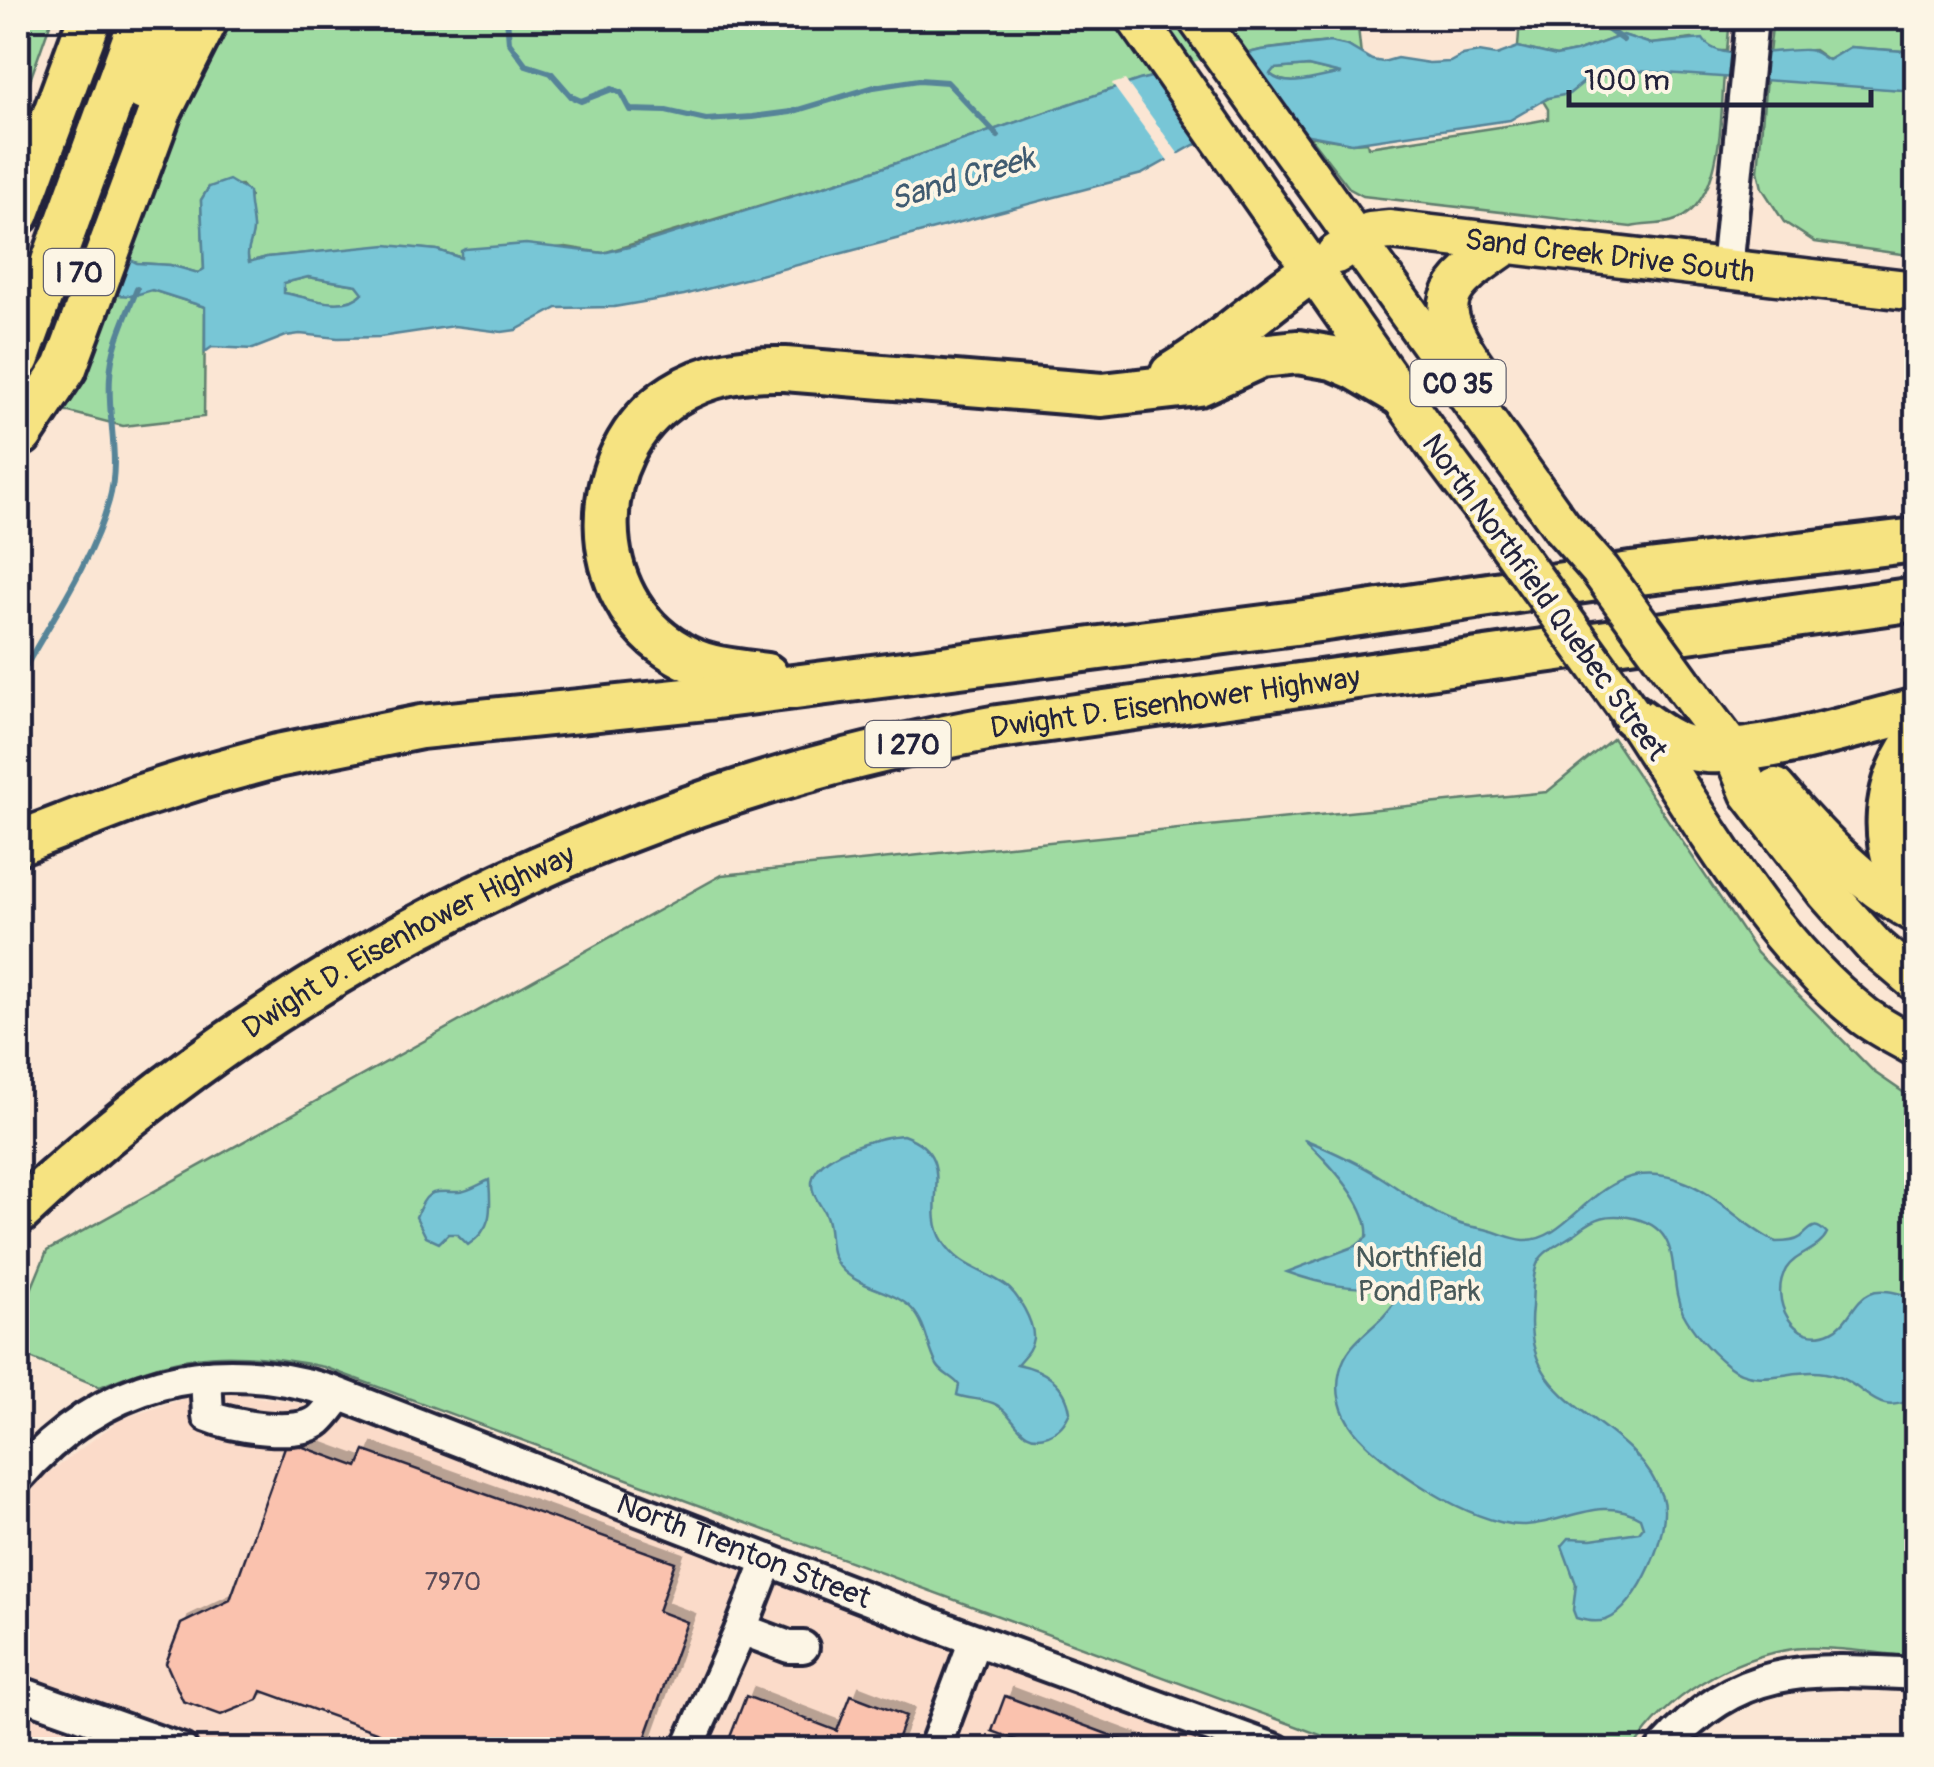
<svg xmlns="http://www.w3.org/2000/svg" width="1934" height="1767" font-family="Pangolin,sans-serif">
<defs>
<filter id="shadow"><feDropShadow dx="8" dy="-8" stdDeviation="0" flood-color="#0004"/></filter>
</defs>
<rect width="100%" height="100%" fill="#fbe6d4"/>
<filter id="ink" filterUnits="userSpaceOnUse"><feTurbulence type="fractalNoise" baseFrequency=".01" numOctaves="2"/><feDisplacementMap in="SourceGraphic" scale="20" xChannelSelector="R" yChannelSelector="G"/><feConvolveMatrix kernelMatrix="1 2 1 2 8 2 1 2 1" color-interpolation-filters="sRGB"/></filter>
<g filter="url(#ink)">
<path fill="#fbdbc9" d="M212,1390L312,1405L1237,1749L18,1750V1505L36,1482L121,1419Z"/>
<path fill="#9fdba2" stroke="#607e6e" stroke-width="2.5" d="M18,18H52L18,114Z
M227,18H1357L1361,55L1348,46L1330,42L1299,45L1261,50L1140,80L867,173L603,253L566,247L462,258L437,250L386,246L267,257L249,262C245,250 252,242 253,229C253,217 246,209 250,196L241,185L209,187L201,200L204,269L198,273L170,265L137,263L18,223V192L150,190L179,111Z
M1527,18H1730L1727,51H1718L1692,39L1651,44L1623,35L1576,52L1556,56L1518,47L1519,32Z
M1773,18H1916V52L1850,47L1828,60L1814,50L1769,53Z
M1308,66L1345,75C1322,77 1287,90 1270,74L1273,69Z
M1623,70L1724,75C1720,119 1724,208 1670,222C1657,225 1644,224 1631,227L1363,196L1350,189L1309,136L1352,143L1367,142L1368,147L1532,122L1548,119V109L1543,101C1569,88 1594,76 1623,70Z
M1766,78L1916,91V256L1815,242L1784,222L1762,188L1758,171Z
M18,268L152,290L205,307L204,417L123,426L69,412L18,411Z
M308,277L357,285L364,292C343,314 310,297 284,293L283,283Z
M1613,738L1757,953L1874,1072L1916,1101V1657C1883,1654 1823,1645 1793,1649C1730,1658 1667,1696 1633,1749H1358L324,1367C235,1349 184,1350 100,1387L18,1353V1321L47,1251L722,875L1547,792Z"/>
<path fill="#78c6d6" stroke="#568498" stroke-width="2.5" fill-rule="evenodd" d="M1623,35L1651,44L1703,39C1718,65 1781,48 1807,50C1816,50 1819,56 1828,60L1850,47L1916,52V91L1623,70L1590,77L1569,94L1548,98L1510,120L1352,143L1298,133L1259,132L1194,145L1142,174L684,295L614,307L557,308L516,330L502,332L454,326L380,337L338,338L300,334L286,336L253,349L212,347L205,352V307L152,290L132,296L118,295L18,268L125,257L137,263L170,265L198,273L204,269L201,200L209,187L229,180L249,192C249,204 252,214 253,227C254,240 245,249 249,262L267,257L386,245L437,250L461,258V251L465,249L526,244L603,253L633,246L867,173L1139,80L1261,50L1330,42L1348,46L1372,60L1383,62L1397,58L1429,63L1450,62L1463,55L1479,52L1497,55L1518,47L1556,56L1576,52ZM1308,66L1341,74C1319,75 1288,91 1270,74L1274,69ZM308,277L357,285L363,293C343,313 309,297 284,293V283Z
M903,1135C962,1156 920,1205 943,1241C959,1267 982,1269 1005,1285C1018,1294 1034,1322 1033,1338C1032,1349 1023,1357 1017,1364C1043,1369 1066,1383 1070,1412C1065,1423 1060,1430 1048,1435C1020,1445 1016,1416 997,1405C985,1398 970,1400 957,1395L959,1385C952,1376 943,1375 937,1365C927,1347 927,1325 912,1309C893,1289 858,1289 840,1267C826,1251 833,1234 826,1216C822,1205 811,1196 812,1182C815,1153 880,1136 903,1135Z
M1304,1139C1330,1150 1355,1161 1379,1176C1405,1192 1429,1213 1458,1223C1467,1227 1478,1227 1488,1230C1500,1233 1511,1239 1524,1240C1577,1242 1600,1146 1687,1183C1720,1197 1744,1227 1776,1242C1784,1242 1794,1242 1801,1237C1812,1228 1814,1220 1827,1234C1819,1251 1796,1253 1786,1269C1768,1299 1794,1349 1832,1331C1849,1323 1854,1300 1870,1293C1883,1287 1903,1295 1916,1298V1397C1876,1419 1870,1388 1836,1376C1799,1362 1761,1392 1727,1365C1710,1351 1693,1332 1683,1313C1665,1276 1688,1227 1628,1217C1608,1214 1596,1217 1580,1230C1568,1240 1545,1248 1538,1262C1532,1275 1533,1293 1532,1307C1519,1412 1633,1414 1662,1497C1673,1528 1638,1609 1606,1620C1596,1623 1586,1621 1576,1618L1573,1610L1576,1584L1562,1546L1569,1538L1591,1539L1639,1532L1643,1527L1640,1518C1603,1494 1561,1525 1522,1525C1472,1525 1383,1467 1353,1429C1340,1412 1335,1391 1340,1371C1348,1337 1379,1329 1395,1301L1394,1293L1388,1289C1349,1288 1325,1286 1287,1272L1356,1246L1367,1237C1371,1205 1326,1160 1304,1139Z
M489,1180C491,1208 494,1228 468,1245L457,1234H448L439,1243L426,1237L416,1217C427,1188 432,1192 459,1192C467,1192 480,1184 489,1180Z"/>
<path fill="#fbe6d4" d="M1245,49L1313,142L1298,138L1260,137L1204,148L1149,73Z
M1125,80L1180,156L1169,162L1112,84Z
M18,218L127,253L110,298L18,273Z"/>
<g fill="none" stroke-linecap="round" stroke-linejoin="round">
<path stroke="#568498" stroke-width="6" d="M507,18L509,42L526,65L551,73L572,97L581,101L612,89L621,93L630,110L666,111L706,120L752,117L791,112L874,87L919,80L947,82L998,136
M1591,18L1623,40
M18,680C49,623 91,564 109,501C121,458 107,420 110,377C111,347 126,317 137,289"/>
</g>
<path fill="#fac2ae" stroke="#22223b" stroke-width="2.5" filter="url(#shadow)" d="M287,1441L358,1467L365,1451L675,1562L658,1611L687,1622L641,1750H374L379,1733L262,1691L258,1700L221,1715L183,1701L166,1663L181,1624L230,1600Z
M851,1695L906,1716L893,1750H725L746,1696L837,1731Z
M1005,1696L1150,1750H1044L992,1731Z"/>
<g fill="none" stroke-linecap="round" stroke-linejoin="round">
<g stroke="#22223b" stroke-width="38">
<g id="minor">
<path d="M1727,269L1752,18"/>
<path d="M206,1376L208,1416C232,1426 298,1438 319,1420C327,1413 333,1403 340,1395"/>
<path id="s1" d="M18,1477C102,1381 210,1354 331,1391L946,1629L1276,1750"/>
<path d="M768,1560L741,1629L789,1647H803"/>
<path d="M18,1692L182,1750"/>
<path d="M687,1750L741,1629"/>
<path d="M934,1750L975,1640"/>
<path d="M1662,1750C1739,1663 1808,1668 1916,1674"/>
</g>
</g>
<g stroke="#22223b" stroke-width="45">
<g id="major">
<path d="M1136,18L1443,456L1503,536"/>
<path d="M1197,18L1562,527"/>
<path id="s2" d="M1336,254L1370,232L1390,230L1916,291"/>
<path d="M1478,371C1429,301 1442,289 1508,244"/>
<path d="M1698,705L1732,750L1750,793L1826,892L1875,947L1916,982"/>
<path d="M1635,719C1702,821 1766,939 1864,1016C1880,1028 1899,1037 1916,1047"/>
<path d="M1775,788C1816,836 1860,883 1916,914"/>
</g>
</g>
<g stroke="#22223b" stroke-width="50">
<g id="highway">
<path d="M144,89L170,18"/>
<path d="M18,213L90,18"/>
<path d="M18,358L134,39"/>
<path d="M1172,374C1223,344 1265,302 1313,270"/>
<path d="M21,434L65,368L160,111L207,18"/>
<path d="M766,675C735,670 706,670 678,653C584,599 583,453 674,395C708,373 746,368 785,369L1102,395L1199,384L1260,356L1298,352L1333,358L1354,367L1400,394"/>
<path d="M1632,715C1651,729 1669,744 1693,749C1742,761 1864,723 1916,710"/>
<path d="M1916,741C1882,789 1877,852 1916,899"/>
<path d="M18,843L135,798L204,776L277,756L421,727L716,697L1319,620L1631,574L1916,540"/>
<path id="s3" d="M18,1213C287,960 634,791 998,727L1916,599"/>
</g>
</g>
<use href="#minor" stroke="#fcf5e5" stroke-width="30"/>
<use href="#major" stroke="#f6e381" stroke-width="38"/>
<use href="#highway" stroke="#f6e381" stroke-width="42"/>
<g stroke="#22223b" stroke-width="45" stroke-linecap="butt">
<path id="major-bridge" d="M1562,527L1600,570L1698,705
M1503,536L1632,715"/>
</g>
<use href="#major-bridge" stroke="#f6e381" stroke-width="38"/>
</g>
</g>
<g text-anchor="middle" stroke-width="8" stroke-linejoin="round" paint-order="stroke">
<g font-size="25" fill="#584a58">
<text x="453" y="1590">7970</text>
</g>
<g fill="#fcf5e5" stroke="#63616e" stroke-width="2.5">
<rect x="44" y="249" width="70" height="46" rx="8"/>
<rect x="1410.5" y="360" width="95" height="46" rx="8"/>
<rect x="865.5" y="721" width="85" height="46" rx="8"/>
</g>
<g font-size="28" font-weight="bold" fill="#22223b">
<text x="79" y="282">I 70</text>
<text x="1458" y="393">CO 35</text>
<text x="908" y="754">I 270</text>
</g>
<g font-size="30" fill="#22223b" stroke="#fcf5e5">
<text dy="10" stroke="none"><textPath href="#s2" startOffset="282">Sand Creek Drive South</textPath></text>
<text transform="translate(1545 597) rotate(54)" y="10">North Northfield Quebec Street</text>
<text dy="10" stroke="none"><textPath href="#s3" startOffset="1288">Dwight D. Eisenhower Highway</textPath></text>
<text dy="10" stroke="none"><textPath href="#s3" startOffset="478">Dwight D. Eisenhower Highway</textPath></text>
<text dy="10" stroke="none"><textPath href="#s1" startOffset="788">North Trenton Street</textPath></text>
</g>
<g font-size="30" fill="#485a5a" stroke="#fcf5e5">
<text x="1419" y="1267">Northfield<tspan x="1419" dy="34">Pond Park</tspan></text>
</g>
<g font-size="32" font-style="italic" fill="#405b71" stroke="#fcf5e5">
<text transform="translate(962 178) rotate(-17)" y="11">Sand Creek</text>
</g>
</g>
<rect width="1934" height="1767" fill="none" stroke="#fcf5e5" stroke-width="60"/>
<rect x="30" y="30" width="1874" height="1707" fill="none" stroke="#22223b" stroke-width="4" filter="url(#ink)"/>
<path d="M1569 90v15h302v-15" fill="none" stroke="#22223b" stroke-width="5"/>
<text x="1584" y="90" font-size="30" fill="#22223b" stroke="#fcf5e5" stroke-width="8" paint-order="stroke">100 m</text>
</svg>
